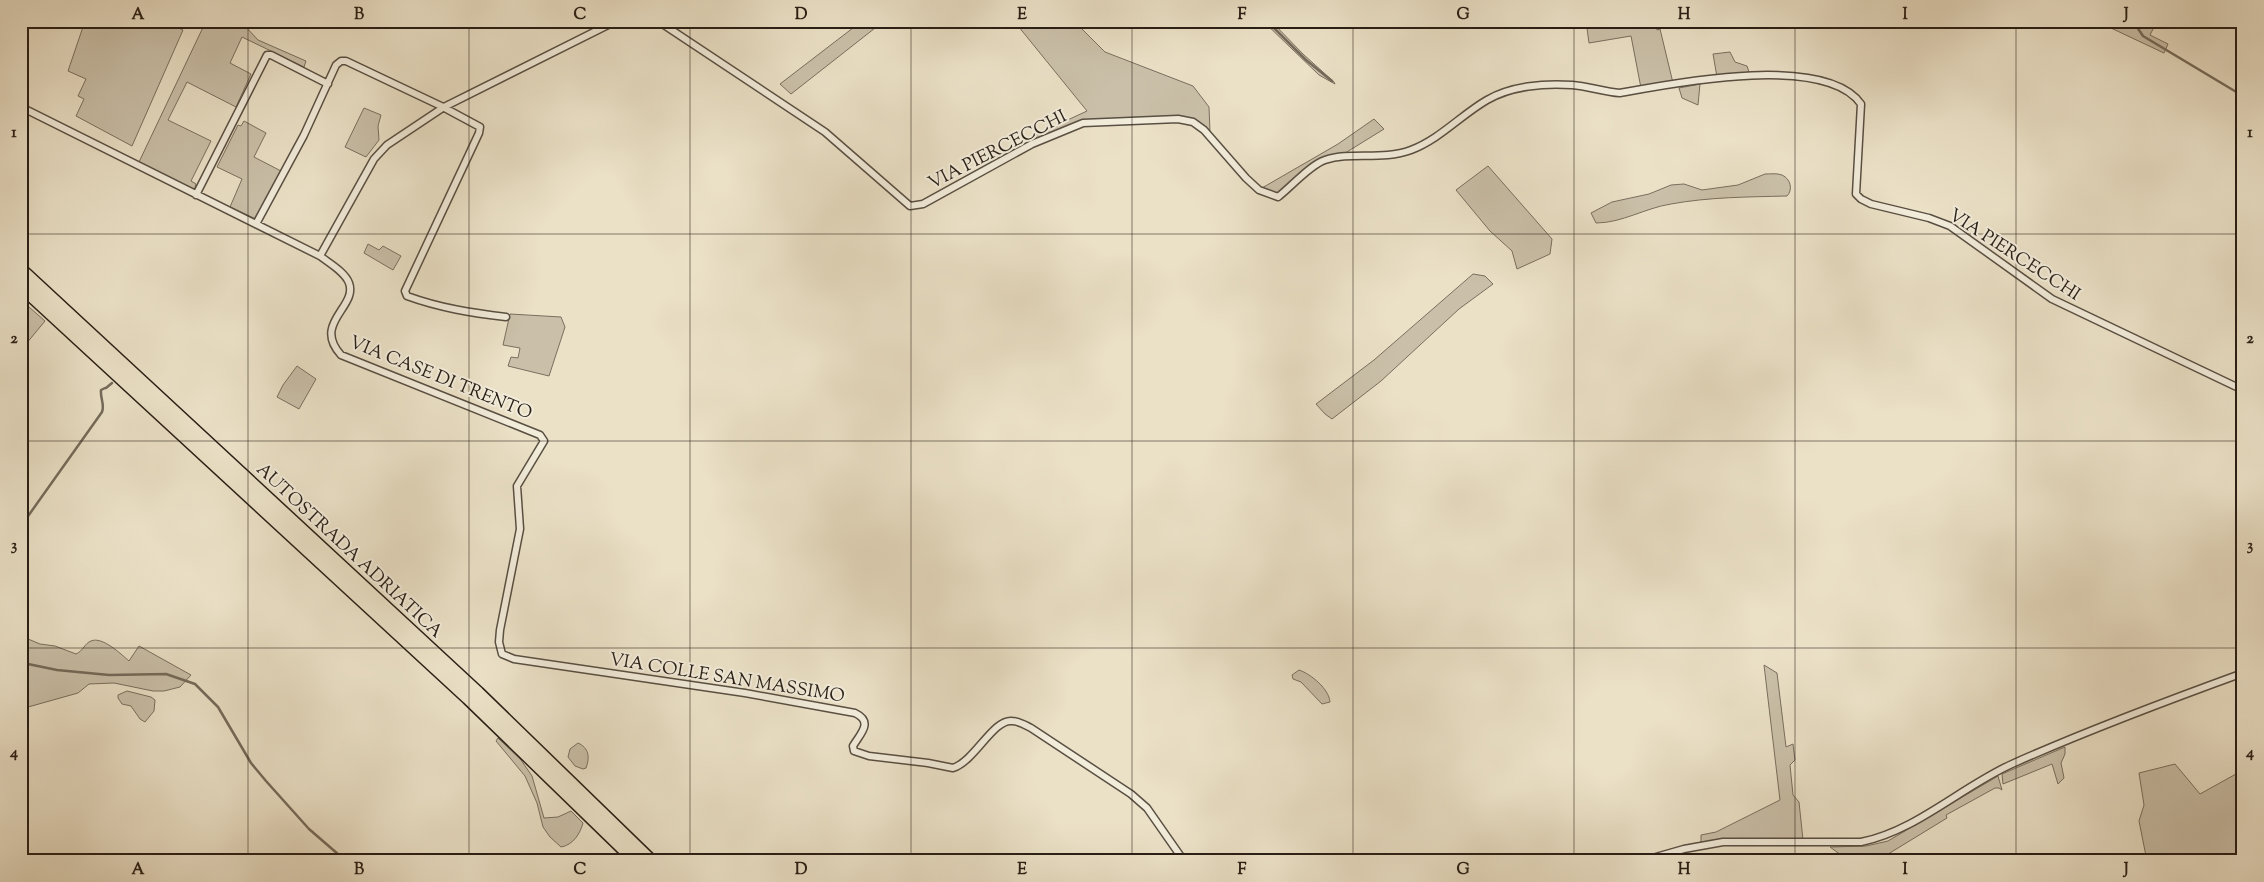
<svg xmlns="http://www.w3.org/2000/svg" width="2264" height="882" font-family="'Sorts Mill Goudy',serif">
<rect width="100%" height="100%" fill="#ebe1c7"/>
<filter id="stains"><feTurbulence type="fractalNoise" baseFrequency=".004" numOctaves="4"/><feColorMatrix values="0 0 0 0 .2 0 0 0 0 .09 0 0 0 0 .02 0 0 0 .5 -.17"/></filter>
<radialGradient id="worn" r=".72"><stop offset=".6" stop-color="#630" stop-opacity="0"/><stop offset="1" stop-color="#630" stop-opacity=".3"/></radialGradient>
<path fill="#cac0a9" stroke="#796f5f" d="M85,21H164L183,30L132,146L76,116L84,99L78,96L86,79L68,71Z
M206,21H247L245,26L258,40L306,61L304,67L242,37L230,63L251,74L236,107L187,82L168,120L211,141L191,181L196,184L194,191L139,162Z
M862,21H884L791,94L780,84Z
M1014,21H1074L1105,52L1193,86L1209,107L1210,132L1195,121L1084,122L1034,143L1033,136L1087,111Z
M1263,21H1271L1303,54L1334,82L1335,84L1319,75Z
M1586,21H1655L1657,30L1660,29L1673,83L1641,88L1631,36L1589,43Z
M2096,21H2157L2150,35L2168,44L2164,53Z
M1730,52L1735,62L1747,66L1749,72L1717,77L1713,54Z
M1700,84L1698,105L1682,98L1679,88Z
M364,108L381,115L378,126L379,140L366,157L345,147Z
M1374,119L1384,129L1342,155H1333L1278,196L1262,188L1338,144Z
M244,121L266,133L254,157L281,171L256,219L230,207L242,179L217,167L238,125L241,126Z
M1488,166L1552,239L1550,254L1517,269L1512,251L1490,231L1456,190Z
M1765,174C1771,174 1777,173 1782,175C1791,179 1793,190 1787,196C1748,197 1709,197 1671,204C1645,208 1622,223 1596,223L1591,213L1612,202L1649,194L1671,185L1684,184L1702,190L1738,185Z
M368,244L379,250L383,246L401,256L393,270L364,253Z
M1473,274L1485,276L1493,284L1459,309L1381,381L1332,419L1325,414L1316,404L1374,360Z
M21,300L45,321L21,350Z
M510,314L561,317L565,327L549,376L508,366L511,357L518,358L520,348L503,345Z
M297,366L316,379L299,409L277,397L283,385Z
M21,636L40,644L55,646L76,654C83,651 85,643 91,641C102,636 121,654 129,661L139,646L191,675L180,687L164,691H153L114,683L89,684L78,693L21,709Z
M1764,665L1777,673L1786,747L1793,744L1795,760L1790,765L1793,795L1799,802L1803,840H1729L1701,842V835L1716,832L1780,800Z
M1299,670C1311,674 1329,689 1330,702L1322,704L1301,682L1293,679L1292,675Z
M127,691L151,697L155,700L154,711L145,722L140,719L131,706L122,704L118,698V695Z
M498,738L521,760L532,776L544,818L558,817L571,811L583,823C580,834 573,845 561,847L550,837L543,827L537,803L525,776L496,741Z
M578,743C589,748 590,757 586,768L583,769L575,766L568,757L570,749Z
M2065,747V754L2061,763L2064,778L2058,784L2052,764L2003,784L2002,774Z
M2175,764L2200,794L2236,774L2243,782V861H2147L2139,821L2144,805L2139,773Z
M1998,776L2002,790L1999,788H1995L1946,815L1947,818L1880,859L1849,861L1830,847L1866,846L1888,841Z"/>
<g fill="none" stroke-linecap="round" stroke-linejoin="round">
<path stroke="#756b5b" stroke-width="2.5" d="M1267,21L1306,60L1332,81
M2133,21L2143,36L2243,96
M106,388L112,383
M21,526L102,412C105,405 100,398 101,390L105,388
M21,659L28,664L57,670L109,675L166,674L195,684L218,707L251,763L266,781L309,829L346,861"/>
<g stroke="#594f42" stroke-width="9">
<path id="minor" d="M658,21L825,132L910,206L923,204L1032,144L1083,123L1178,119L1193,122L1204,130L1246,178L1259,190L1278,197C1291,187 1310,165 1325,160C1351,151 1382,161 1411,150C1440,139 1461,115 1487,100C1511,86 1544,83 1572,85C1588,86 1604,92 1620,93C1674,83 1825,53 1861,104L1856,194L1861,199L1871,204L1929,218L1950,226L2052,299L2243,390
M21,107L320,256C329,263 345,272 349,283C358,307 312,323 341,355L540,435L544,441L517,486L520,529L500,630L499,642L502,654L514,659L745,693L855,713C874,722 860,734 853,746L854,751L869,756L928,763L953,768C975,761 993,719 1012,721C1019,721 1025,725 1031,728L1131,794L1147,808L1184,861
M196,195L267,55H271L328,84
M256,224L304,135L336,65L341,61H346L441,106L480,127L479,133L405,291L407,296C440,308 472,313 506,317
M320,256L374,159L387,145L444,107L616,21
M1642,861L1684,849L1723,842H1861C1916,831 1961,787 2012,764C2088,730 2166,701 2243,673"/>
</g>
<g stroke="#281e15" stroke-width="15">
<path id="motorway" d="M21,270L478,693L651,861
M21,286L468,698L636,861"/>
</g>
<use href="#minor" stroke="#f2ecdb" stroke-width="6"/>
<use href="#motorway" stroke="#ebe1c7" stroke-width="12"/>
</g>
<path fill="none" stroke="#281e15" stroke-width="1" stroke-opacity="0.55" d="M248,21V861M469,21V861M690,21V861M911,21V861M1132,21V861M1353,21V861M1574,21V861M1795,21V861M2016,21V861M21,234H2243M21,441H2243M21,648H2243"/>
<g text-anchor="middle" stroke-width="4" stroke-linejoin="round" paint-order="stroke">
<g font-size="18" fill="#281e15" stroke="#f2ecdb">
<text transform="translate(997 149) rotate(-27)" y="6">VIA PIERCECCHI</text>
<text transform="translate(2015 254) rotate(33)" y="6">VIA PIERCECCHI</text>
<text transform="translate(441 377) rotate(22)" y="6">VIA CASE DI TRENTO</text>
<text transform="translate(350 550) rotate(43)" y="6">AUTOSTRADA ADRIATICA</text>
<text transform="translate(727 677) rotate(9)" y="6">VIA COLLE SAN MASSIMO</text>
</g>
</g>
<rect width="2264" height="882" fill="none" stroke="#ebe1c7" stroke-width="55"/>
<rect x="28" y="28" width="2208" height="826" fill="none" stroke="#281e15" stroke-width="2"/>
<g font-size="16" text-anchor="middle" font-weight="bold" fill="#281e15">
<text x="138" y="19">A</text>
<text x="359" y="19">B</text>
<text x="580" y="19">C</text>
<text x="801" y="19">D</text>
<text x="1022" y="19">E</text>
<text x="1242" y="19">F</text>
<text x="1463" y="19">G</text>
<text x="1684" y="19">H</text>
<text x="1905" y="19">I</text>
<text x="2126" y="19">J</text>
<text x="14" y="137">1</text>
<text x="2250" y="137">1</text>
<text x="14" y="343">2</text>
<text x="2250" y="343">2</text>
<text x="14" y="550">3</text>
<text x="2250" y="550">3</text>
<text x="14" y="757">4</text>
<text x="2250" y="757">4</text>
<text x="138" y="874">A</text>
<text x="359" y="874">B</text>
<text x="580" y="874">C</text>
<text x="801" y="874">D</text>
<text x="1022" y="874">E</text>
<text x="1242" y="874">F</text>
<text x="1463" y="874">G</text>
<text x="1684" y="874">H</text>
<text x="1905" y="874">I</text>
<text x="2126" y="874">J</text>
</g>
<rect width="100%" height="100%" filter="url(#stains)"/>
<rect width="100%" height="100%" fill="url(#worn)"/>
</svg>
